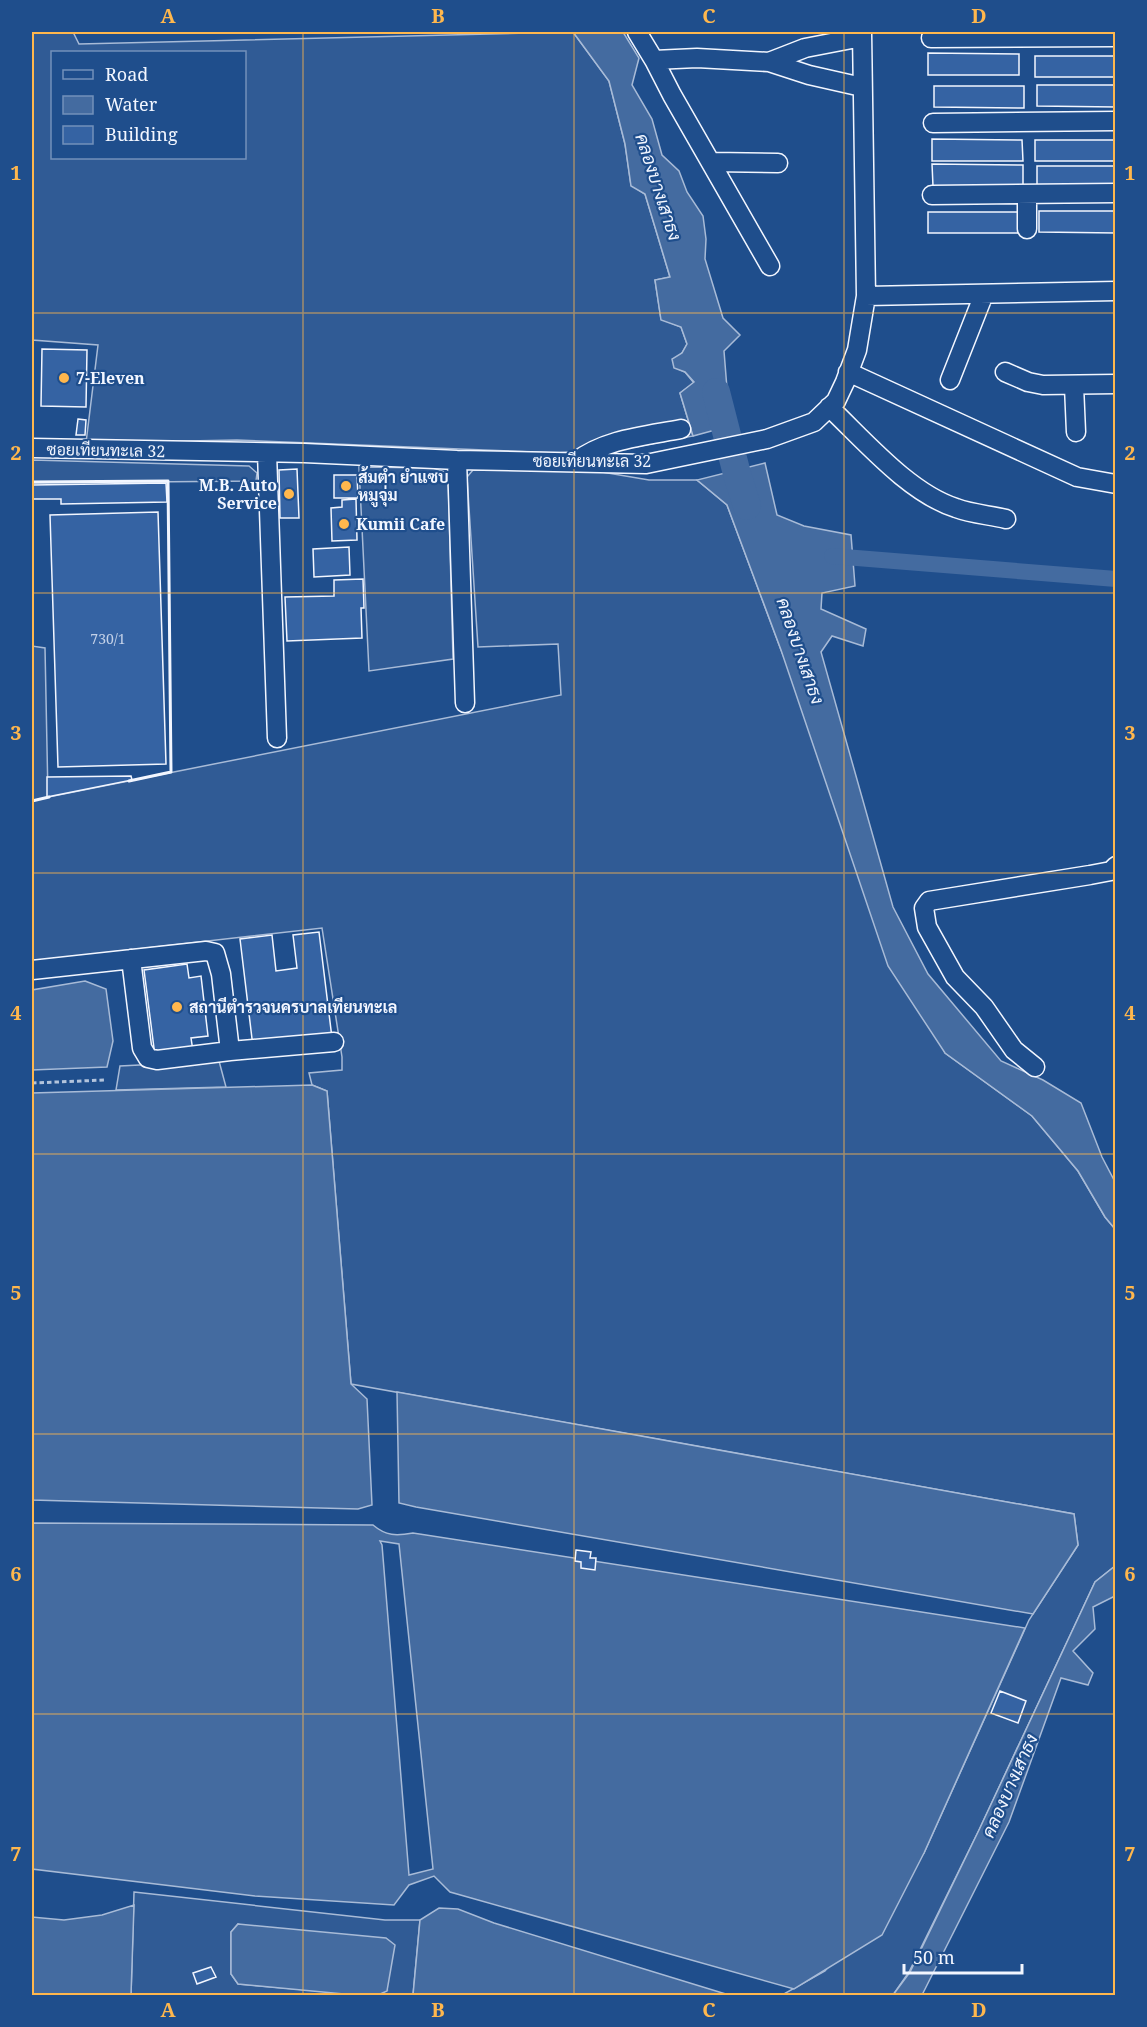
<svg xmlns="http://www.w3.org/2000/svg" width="1147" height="2027" font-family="'Noto Serif',Sarabun,serif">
<rect width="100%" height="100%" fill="#1f4e8c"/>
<path fill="#305b95" stroke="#a8bbd7" stroke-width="1.5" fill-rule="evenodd" d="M32,32H73L79,44L573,32L609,81L625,144L631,185L645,194L670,277L655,280L661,319L681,327L687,344L674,367L685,372L694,383L680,393L693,436L630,448L557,453L237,440L86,443L98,345L32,340ZM52,52H244V158H52Z
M32,460L249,466L257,473L256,481L32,483Z
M359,467L433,468L448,473L453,659L369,671Z
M473,470L596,471L649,480H697L727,505L781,650L945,1053L1032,1116L1078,1171L1105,1217L1115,1229V1566L1095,1582L979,1830L909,1972L893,1995H782L825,1971L924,1853L1029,1620L1078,1545L1074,1514L351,1384L327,1091L312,1085L309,1073L342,1070V1057L322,928L32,961V646L45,648L48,797L561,695L558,644L478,647L467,477Z
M219,1061L226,1087L116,1090L120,1066Z
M134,1892L385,1920H420L413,1995H378L387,1990L238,1924L231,1932V1974L238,1984L365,1995L131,1996Z"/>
<path fill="#446ba0" stroke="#a8bbd7" stroke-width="1.5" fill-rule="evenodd" d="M573,32H623L639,58L632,85L652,119L662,155L679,171L687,192L703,216L706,239L705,259L723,318L740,335L724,351L730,426L693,436L680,393L694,382L685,372L674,368L672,359L682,353L687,344L681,327L661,320L655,280L670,277L645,194L631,186L625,144L609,81Z
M765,463L777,515L804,526L851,535L855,586L822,593L821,609L866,629L863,646L832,636L821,652L893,907L928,974L1001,1061L1043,1080L1081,1103L1102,1157L1115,1182V1229L1105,1217L1078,1171L1032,1116L945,1053L888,966L781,650L727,505L697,480Z
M85,981L106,989L113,1041L107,1067L32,1070V990Z
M312,1085L327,1091L351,1384L367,1399L372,1505L358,1509L32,1500V1093Z
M397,1392L1074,1514L1078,1545L1033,1614L416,1507L399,1503Z
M32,1523L373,1525C386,1536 396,1536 413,1533L1025,1628L924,1853L882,1935L794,1989L450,1892L434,1876L409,1885L394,1905L255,1896L32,1869ZM380,1541L399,1544L433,1869L409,1875L382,1545Z
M1115,1566V1596L1093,1607L1095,1629L1073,1651L1093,1673L1088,1685L1061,1678L1009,1822L922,1995H893L910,1972L979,1830L1095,1582Z
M134,1905L131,1995H32V1917L64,1920L102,1915Z
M439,1908L458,1909L494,1923L729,1995H413L420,1920Z
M238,1924L386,1938L395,1945L387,1991L378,1995L365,1996L238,1984L231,1974V1932Z"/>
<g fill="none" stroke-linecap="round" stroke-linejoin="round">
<path stroke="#446ba0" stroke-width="16" d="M832,556L1116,579"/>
<path stroke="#446ba0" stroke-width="28" d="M716,392L737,474L747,506"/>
</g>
<path fill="#3563a3" stroke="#f2f6ff" stroke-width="1.5" d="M928,53L1019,54V75H928Z
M1035,56H1116V77H1035Z
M1037,85H1116V107L1037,106Z
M934,86H1024V108L934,107Z
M932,139L1022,140L1023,161H932Z
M1035,140H1116V161H1035Z
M932,164L1023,165V186H933Z
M1037,166H1116V187H1037Z
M1039,211H1116V233L1039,232Z
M928,212H1018V233H928Z
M42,349L87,350L86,407L41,406Z
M78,419L86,420L85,435H76Z
M297,469L299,518H280L279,470Z
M334,475H357L358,498H334Z
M166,483L167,502L61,504V499H32V485Z
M356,499L357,540L332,541L331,508L342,507V500Z
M158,512L166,764L58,767L50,515Z
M349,547L350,575L314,577L313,549Z
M363,579L364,608H361L362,638L287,641L285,597L334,596V580Z
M131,776L132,780L47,797V777Z
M319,932L332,1038L253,1047L240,939L272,935L276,971L297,968L293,935Z
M187,964L189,978L201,976L208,1036L191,1038L193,1051L155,1056L144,970Z
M576,1550L591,1552L590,1558H596L595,1570L581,1568V1562L575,1561Z
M1000,1691L1026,1701L1018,1723L991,1713Z
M211,1967L216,1977L197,1984L193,1973Z"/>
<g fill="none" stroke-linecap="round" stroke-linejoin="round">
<g stroke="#f2f6ff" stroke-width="21">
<path id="minor" d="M637,32L654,60L672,95L770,266
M931,38L1116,37
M654,60L697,58L769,62L809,75L862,87
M769,62L805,48L862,37
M933,123L1116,121
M712,162L778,163
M932,195L1116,193
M1027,229V194
M866,296L1116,291
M848,372L1077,477L1116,484
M1005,372L1028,382L1043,385L1116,384
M950,380L984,294
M1074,386L1076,432
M829,407C865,441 909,493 956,508C972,514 990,515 1006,519
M32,448L304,453L457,460L646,464L767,439L814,422L836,401L845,382L857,350L866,296L862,32
M267,453L277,738
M457,460L465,703
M575,462C605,439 644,436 681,429
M32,970L206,951L215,953L221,974L230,1051L157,1060L148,1058L142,1048L131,959
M230,1051L334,1042
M1035,1067L1014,1050L984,1007L955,977L927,927L924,908L929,901L1090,875L1111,871L1116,866"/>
</g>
<path stroke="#b3c4dc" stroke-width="3" stroke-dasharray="4.5 3" stroke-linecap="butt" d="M32,1083L105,1080"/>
<use href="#minor" stroke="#1f4e8c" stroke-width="18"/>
<path stroke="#f2f6ff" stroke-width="3" d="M32,482L168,481L171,772L129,781
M32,801L49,797"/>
</g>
<path fill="none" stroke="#ffb74d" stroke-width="1.5" stroke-opacity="0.55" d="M303,32V1996M574,32V1996M844,32V1996M32,313H1116M32,593H1116M32,873H1116M32,1154H1116M32,1434H1116M32,1714H1116"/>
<g fill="#ffb74d" stroke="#1f4e8c" stroke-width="2">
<circle cx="64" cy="378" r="6"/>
<circle cx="346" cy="486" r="6"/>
<circle cx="289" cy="494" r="6"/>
<circle cx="344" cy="524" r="6"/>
<circle cx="177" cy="1007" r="6"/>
</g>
<g text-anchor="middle" stroke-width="4.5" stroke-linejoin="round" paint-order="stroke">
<g font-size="14" fill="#c3d1e8">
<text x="108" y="644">730/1</text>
</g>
<g font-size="16" font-weight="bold" fill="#f2f6ff" stroke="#1f4e8c" text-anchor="start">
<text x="76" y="384">7-Eleven</text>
<text x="358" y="483">ส้มตำ ยำแซบ<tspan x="358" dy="18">หมูจุ่ม</tspan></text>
<text x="277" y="491" text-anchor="end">M.B. Auto<tspan x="277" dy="18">Service</tspan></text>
<text x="356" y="530">Kumii Cafe</text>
<text x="189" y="1013">สถานีตำรวจนครบาลเทียนทะเล</text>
</g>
<g font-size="16" fill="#f2f6ff" stroke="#1f4e8c">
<text transform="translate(106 450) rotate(1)" y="6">ซอยเทียนทะเล 32</text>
<text x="592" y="467">ซอยเทียนทะเล 32</text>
</g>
<g font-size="18" font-style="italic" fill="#f2f6ff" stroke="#1f4e8c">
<text transform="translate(658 187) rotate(72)" y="6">คลองบางเสาธง</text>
<text transform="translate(800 651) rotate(71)" y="6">คลองบางเสาธง</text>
<text transform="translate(1010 1786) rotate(-66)" y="6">คลองบางเสาธง</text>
</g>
</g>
<rect width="1147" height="2027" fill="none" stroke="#1f4e8c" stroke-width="66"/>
<rect x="51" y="51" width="195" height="108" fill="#1f4e8c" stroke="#7391ba" stroke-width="1.5"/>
<rect x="63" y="70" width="30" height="9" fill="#1f4e8c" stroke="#7391ba" stroke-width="1.5"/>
<text x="105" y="81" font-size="18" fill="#f2f6ff">Road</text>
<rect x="63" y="96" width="30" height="18" fill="#446ba0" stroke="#7391ba" stroke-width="1.5"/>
<text x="105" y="111" font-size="18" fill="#f2f6ff">Water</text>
<rect x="63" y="126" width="30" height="18" fill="#3563a3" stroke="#7391ba" stroke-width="1.5"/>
<text x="105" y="141" font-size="18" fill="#f2f6ff">Building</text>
<path d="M904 1964v9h118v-9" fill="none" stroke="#f2f6ff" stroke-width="3"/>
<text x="913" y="1964" font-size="18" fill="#f2f6ff" stroke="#1f4e8c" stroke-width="4.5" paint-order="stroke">50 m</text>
<rect x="33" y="33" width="1081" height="1961" fill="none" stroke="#ffb74d" stroke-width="2"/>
<g font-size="20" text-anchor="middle" font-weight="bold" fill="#ffb74d">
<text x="168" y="23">A</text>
<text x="438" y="23">B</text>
<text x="709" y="23">C</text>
<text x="979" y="23">D</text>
<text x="16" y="180">1</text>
<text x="1130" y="180">1</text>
<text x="16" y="460">2</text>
<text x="1130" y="460">2</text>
<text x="16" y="740">3</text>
<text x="1130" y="740">3</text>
<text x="16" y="1020">4</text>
<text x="1130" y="1020">4</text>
<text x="16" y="1300">5</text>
<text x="1130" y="1300">5</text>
<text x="16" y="1581">6</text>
<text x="1130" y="1581">6</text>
<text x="16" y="1861">7</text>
<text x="1130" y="1861">7</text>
<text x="168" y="2017">A</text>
<text x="438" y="2017">B</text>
<text x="709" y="2017">C</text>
<text x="979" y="2017">D</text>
</g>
</svg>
